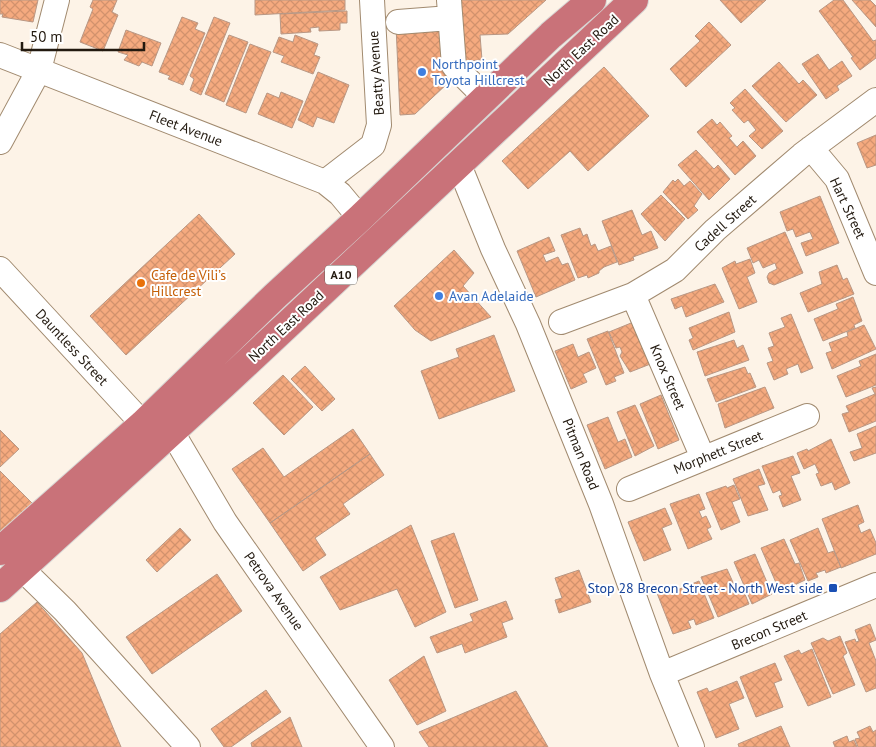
<svg xmlns="http://www.w3.org/2000/svg" width="876" height="747" font-family="'PT Sans',sans-serif">
<defs>
<pattern id="building-cross-hatch" width="8" height="8" patternUnits="userSpaceOnUse" patternTransform="scale(1.25)"><rect width="8" height="8" fill="#f5aa7f"/><path d="M0 0l8 8M0 8l8-8" fill="none" stroke="#d2926d"/></pattern>
</defs>
<rect width="100%" height="100%" fill="#fdf3e7"/>
<path fill="url(#building-cross-hatch)" stroke="#b89784" d="M0,0H38L33,22L2,17L3,14H0Z
M93,0H117L112,12L118,15L103,51L80,42L93,9L90,7Z
M255,0H345V10L255,15Z
M460,0H546L508,34L480,35L482,60L448,62L449,82L415,114L400,115L396,26Z
M720,0H766L741,23Z
M834,0H843L873,41L876,40V58L860,70L851,58L853,57L819,11Z
M852,0H870L876,6V27Z
M347,11V23H340V30L319,31V27L310,28L311,32L281,34L280,14Z
M182,17L198,23L195,29L205,33L183,85L168,79L170,76L159,72Z
M214,17L230,23L201,95L190,90L194,79L190,76Z
M709,22L731,45L686,87L670,69L700,41L695,36Z
M126,30L161,43L152,66L142,62L139,66L124,60L128,55L118,52Z
M229,35L248,42L224,102L205,94Z
M295,35L318,44L314,55L320,57L313,74L281,62L284,56L273,52L279,37L293,42Z
M250,44L271,52L246,113L226,105Z
M818,54L829,70L842,61L852,76L837,86L839,90L826,99L802,64Z
M779,62L799,84L803,80L817,95L786,122L752,86Z
M604,67L649,116L588,171L570,151L528,189L502,161Z
M318,72L349,85L334,123L317,117L313,127L298,120Z
M745,89L783,131L762,149L749,136L756,130L748,120L744,123L732,110L735,108L730,103Z
M281,92L303,101L292,128L258,114L267,93L279,98Z
M712,119L717,125L720,122L732,136L729,138L737,147L743,141L756,156L735,175L697,132Z
M876,135V165L867,168L857,143Z
M696,150L714,169L718,165L730,179L709,200L678,165Z
M678,179L684,186L690,181L702,194L694,206L698,210L688,219L663,192L673,180L675,182Z
M661,195L685,219L665,241L641,214Z
M820,196L839,243L806,256L801,243L813,239L810,232L796,237L793,229L787,231L780,212Z
M632,210L642,235L651,231L658,248L633,257L634,260L619,265L602,221Z
M199,214L235,254L126,355L90,316Z
M580,228L583,236L587,234L591,246L595,244L598,251L611,246L617,262L604,267L599,271V273L588,278L587,275L578,278L561,235Z
M785,232L803,273L774,285L769,283L767,277L769,273L777,269L775,263L763,268L759,260L753,263L747,248Z
M549,237L555,251L543,255L546,262L558,257L562,265L568,263L575,280L536,297L517,251Z
M454,250L474,273L463,286L491,317L431,341L415,330L394,306Z
M750,259L755,273L747,277L757,302L739,309L722,268L735,261L736,264Z
M837,265L843,280L847,278L854,294L808,312L800,293L822,284L819,272Z
M715,284L724,302L686,317L682,306L675,309L671,299Z
M853,297L862,321L854,325L855,328L823,341L814,319L838,309L836,304Z
M729,312L735,332L693,350L689,340L693,338L689,328Z
M791,314L813,368L801,373L798,364L786,369L788,374L774,380L767,363L773,361L768,348L774,346L769,333L785,327L781,318Z
M636,321L653,363L630,372L620,356L622,352L620,347L616,348L609,332Z
M864,325L876,349L832,369L826,353L832,351L829,343L848,336L847,332Z
M608,331L624,373L614,377L616,381L606,385L587,339Z
M494,335L515,391L439,419L421,371L459,357L456,349Z
M734,340L737,348L743,345L749,360L705,376L697,352Z
M573,344L578,357L589,352L596,368L583,374L587,382L571,389L555,351Z
M876,354V385L846,397L837,376L861,366L859,361Z
M305,366L335,399L322,411L291,379Z
M745,367L748,374L750,373L756,387L716,402L707,379Z
M283,375L313,407L284,435L253,403Z
M765,387L774,408L725,428L718,404Z
M876,387V421L849,432L842,414L849,412L846,406L875,394L872,388Z
M661,395L679,440L658,449L640,404Z
M635,405L654,446L635,456L617,412Z
M608,417L618,442L625,439L632,457L605,469L587,425Z
M876,426V453L854,461L850,452L862,448L857,434Z
M353,429L370,454L270,523L232,469L263,448L284,477Z
M0,430L19,449L0,467Z
M831,439L850,483L835,490L832,482L821,486L816,474L819,473L815,464L804,469L797,453L807,449L808,451Z
M370,454L384,475L343,504L350,514L315,538L326,555L303,571L270,523Z
M793,456L800,473L791,476L801,500L783,507L779,496L782,495L780,490L773,493L762,466Z
M759,469L765,484L758,486L768,510L748,516L733,479Z
M0,471L32,503L0,535Z
M734,485L740,499L732,502L740,522L721,530L706,493L726,486L727,488Z
M699,494L705,509L699,511L702,518L706,516L711,527L707,529L712,539L688,549L670,504Z
M858,505L864,522L858,525L861,533L870,529L876,543V554L841,568L822,519Z
M665,508L672,524L662,528L671,550L644,561L628,522Z
M411,525L446,612L415,627L397,589L340,610L320,577Z
M180,528L191,540L157,572L146,560Z
M818,528L828,553L834,551L841,567L826,573L825,570L816,573L818,577L808,581L790,540Z
M454,533L478,600L455,608L431,541Z
M784,539L795,564L799,563L805,580L780,592L761,548Z
M755,554L772,594L752,604L734,562Z
M727,569L736,589L742,587L749,604L718,617L701,577Z
M579,570L591,602L559,613L555,600L562,598L555,578Z
M217,574L242,611L152,674L126,637Z
M699,581L714,618L696,625L694,619L688,621L691,628L673,634L657,593L671,588L672,592Z
M506,601L513,619L502,623L507,637L465,653L462,644L437,653L430,637L473,621L470,614Z
M37,602L82,653L121,747H0V634Z
M870,624L876,640L869,643L876,661V688L866,692L845,642L855,639L856,642L859,641L855,630Z
M840,636L847,653L843,656L855,685L833,694L811,643L823,638L828,641Z
M812,649L831,697L808,706L784,656L799,650L801,654Z
M424,656L446,711L417,725L389,680Z
M775,663L782,680L774,683L783,707L756,717L740,677Z
M737,681L744,698L729,704L739,729L716,738L697,692L707,688L709,692Z
M266,690L281,712L231,747H224L211,729Z
M516,691L548,747H429L419,732Z
M290,717L302,747H252L251,743Z
M781,726L790,747H739L738,744Z
M870,726L873,732L876,730V747H858L855,739L860,738L857,732Z
M847,736L849,742L854,740L857,747H835L833,742Z"/>
<g fill="none" stroke-linecap="round" stroke-linejoin="round">
<g stroke="#a18a6f" stroke-width="26">
<path id="minor" d="M449,0L454,66L485,97
M398,22L450,18
M0,55L325,182L340,194L360,218
M0,142L39,70L57,0
M811,148L837,179L876,273
M459,165L493,249L528,324L601,504L662,674L692,747
M325,182L373,145L379,125L372,0
M0,269L143,424
M633,295L703,458
M561,322L633,295L675,270L715,230L802,155L876,100
M172,432L225,522L382,747
M629,489L807,416
M22,569L65,611L188,747
M662,674L876,585"/>
</g>
<g stroke="#d7d6d4" stroke-width="30">
<path id="highway" d="M0,551L143,424L275,296L360,218L551,35L592,0
M0,588L223,385L634,0"/>
</g>
<use href="#minor" stroke="#fff" stroke-width="24"/>
<use href="#highway" stroke="#c97279" stroke-width="28"/>
</g>
<g fill="#3f7fe0" stroke="#fff" stroke-width="2">
<circle cx="422" cy="72" r="5"/>
<circle cx="439" cy="296" r="5"/>
</g>
<circle fill="#e8710a" stroke="#fff" stroke-width="2" cx="141" cy="283" r="5"/>
<rect fill="#1a4fb4" stroke="#fff" stroke-width="2" x="828" y="583" width="10" height="10" rx="2.5"/>
<g text-anchor="middle" stroke-width="4" stroke-linejoin="round" paint-order="stroke">
<rect fill="#fff" stroke="#645e57" stroke-width="1" x="325" y="265.5" width="32" height="19" rx="4"/>
<g font-size="12" font-weight="bold" fill="#22190f">
<text x="341" y="279">A10</text>
</g>
<g font-size="14" fill="#22190f" stroke="#fff">
<text transform="translate(581 50) rotate(-43)" y="5">North East Road</text>
<text transform="translate(376 73) rotate(-94)" y="5">Beatty Avenue</text>
<text transform="translate(186 128) rotate(21)" y="5">Fleet Avenue</text>
<text transform="translate(848 208) rotate(65)" y="5">Hart Street</text>
<text transform="translate(725 223) rotate(-42)" y="5">Cadell Street</text>
<text transform="translate(286 326) rotate(-43)" y="5">North East Road</text>
<text transform="translate(72 347) rotate(47)" y="5">Dauntless Street</text>
<text transform="translate(668 377) rotate(67)" y="5">Knox Street</text>
<text transform="translate(718 452) rotate(-22)" y="5">Morphett Street</text>
<text transform="translate(581 454) rotate(68)" y="5">Pitman Road</text>
<text transform="translate(274 591) rotate(55)" y="5">Petrova Avenue</text>
<text transform="translate(769 630) rotate(-23)" y="5">Brecon Street</text>
</g>
<g font-size="14" fill="#366cbe" stroke="#fff" text-anchor="start">
<text x="432" y="69">Northpoint<tspan x="432" dy="16">Toyota Hillcrest</tspan></text>
<text x="449" y="301">Avan Adelaide</text>
</g>
<g font-size="14" fill="#c56008" stroke="#fff" text-anchor="start">
<text x="151" y="280">Cafe de Vili’s<tspan x="151" dy="16">Hillcrest</tspan></text>
</g>
<g font-size="14" fill="#164399" stroke="#fff" text-anchor="end">
<text x="823" y="593">Stop 28 Brecon Street - North West side</text>
</g>
</g>
<path d="M22 42v8h122v-8" fill="none" stroke="#22190f" stroke-width="2.5"/>
<text x="30" y="42" font-size="15" fill="#22190f" stroke="#ffffff" stroke-width="4" paint-order="stroke">50 m</text>
</svg>
